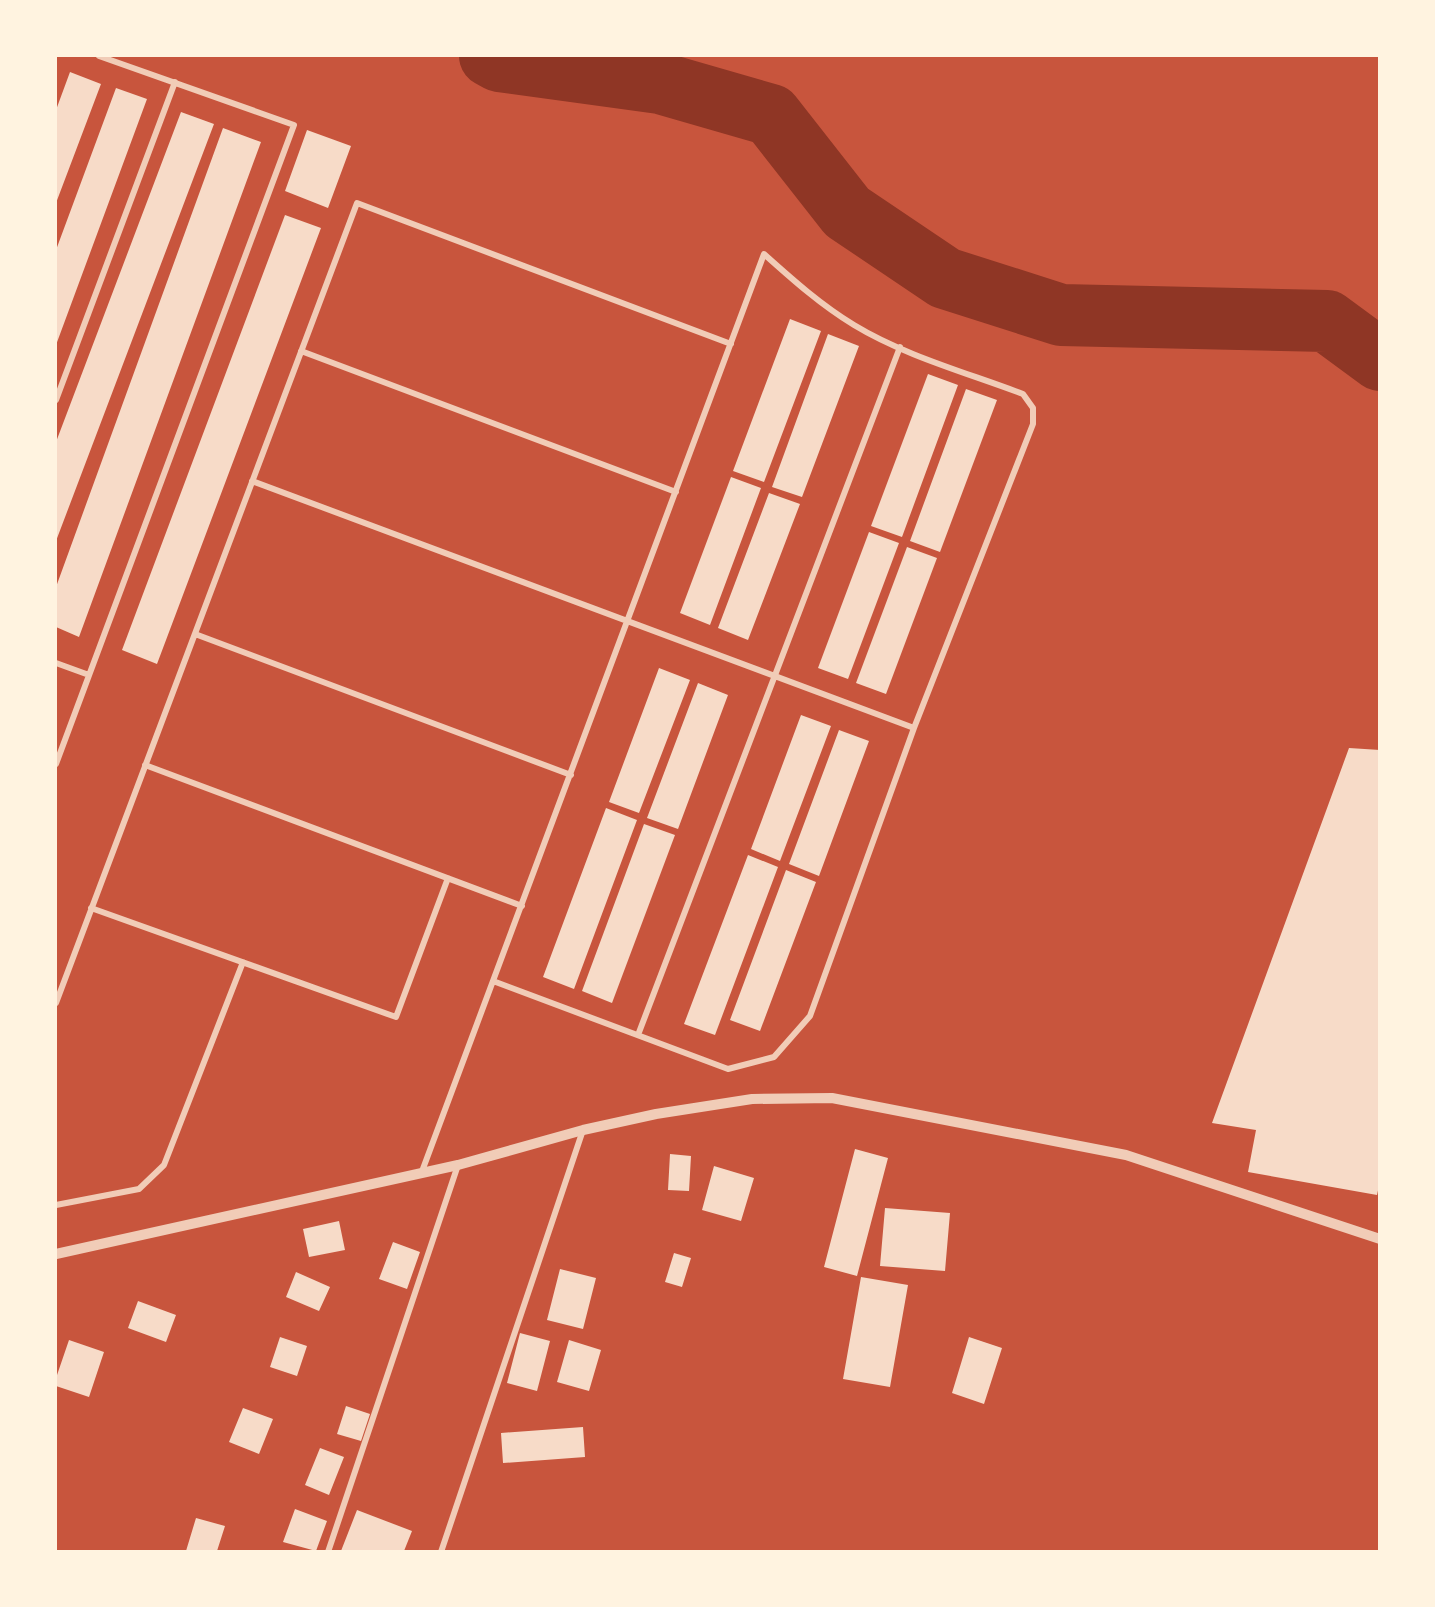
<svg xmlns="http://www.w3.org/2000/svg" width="1435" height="1607" font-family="'Titillium Web',sans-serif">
<rect width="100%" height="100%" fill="#c8553d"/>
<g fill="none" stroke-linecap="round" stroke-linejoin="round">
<path stroke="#8f3625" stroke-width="62" d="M490,56L499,61L660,83L771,115L847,212L945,278L1061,315L1327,321L1380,360"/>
</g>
<path fill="#f7dbc8" d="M70,72L101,84L56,203V110Z
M116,88L147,99L56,345V250Z
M181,112L214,124L56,541V442Z
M223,128L261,142L79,637L56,627V587Z
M307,130L351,146L328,208L285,191Z
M285,215L321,228L157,664L122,650Z
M790,319L821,331L764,482L733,471Z
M828,334L859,346L802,497L772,487Z
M928,374L958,385L902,537L871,526Z
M966,389L997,400L940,552L910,541Z
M731,477L761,488L710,625L680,613Z
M769,493L800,504L748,640L718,628Z
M869,532L899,543L848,679L818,668Z
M907,547L937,558L886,694L856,683Z
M659,668L690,680L639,813L609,802Z
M698,683L728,695L678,829L647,818Z
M801,715L831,726L780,861L751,849Z
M839,730L869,741L819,876L789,864Z
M1349,748L1380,750V1181L1377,1195L1248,1172L1256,1130L1212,1123Z
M606,808L637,820L574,989L543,977Z
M644,824L675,835L612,1003L582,991Z
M748,855L778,867L715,1035L684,1024Z
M786,870L816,882L760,1031L730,1020Z
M855,1149L888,1158L857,1276L824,1267Z
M670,1154L691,1156L689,1191L668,1190Z
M714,1166L754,1178L741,1221L702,1210Z
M885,1208L950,1213L945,1271L880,1266Z
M339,1221L345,1250L309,1257L303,1229Z
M393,1242L420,1252L407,1289L379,1279Z
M674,1253L691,1258L682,1287L665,1282Z
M560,1269L596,1278L583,1329L547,1320Z
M296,1272L330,1287L319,1311L286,1297Z
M861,1277L908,1285L890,1387L843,1379Z
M138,1301L176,1315L166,1342L128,1328Z
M520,1333L550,1341L537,1391L507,1383Z
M280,1337L307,1346L297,1376L270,1367Z
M969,1337L1002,1348L984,1404L952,1393Z
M69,1340L104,1352L89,1397L56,1386V1378Z
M569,1340L601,1350L589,1391L557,1382Z
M346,1406L370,1414L361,1441L337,1434Z
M243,1408L273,1419L259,1454L229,1442Z
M583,1427L585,1457L503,1463L501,1433Z
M320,1448L344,1457L329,1495L305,1485Z
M295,1509L327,1521L316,1551L283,1542Z
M357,1510L412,1531L404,1551H341Z
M196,1518L225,1526L217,1551H186Z"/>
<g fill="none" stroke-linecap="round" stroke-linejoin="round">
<path stroke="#f1ccb7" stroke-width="6" d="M301,351L676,492
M56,400L175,82
M252,481L914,728
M195,634L571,775
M56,663L89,675
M56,764L294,125L99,56
M145,765L522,906
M91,908L396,1017L448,878
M56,1003L357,203L731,344
M638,1035L900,347
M421,1174L764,254C793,280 821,305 854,325C905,356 968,373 1023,394L1033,408V424L914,728L810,1016L774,1057L728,1069L493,981
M56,1205L139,1189L164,1165L243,962
M328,1552L458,1165
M441,1552L583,1130"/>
<path stroke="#f1ccb7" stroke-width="10" d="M56,1254L458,1165L583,1130L656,1114L752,1099L832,1098L1126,1155L1380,1239"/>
</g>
<rect width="1435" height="1607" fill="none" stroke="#fff3e0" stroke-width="114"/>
</svg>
